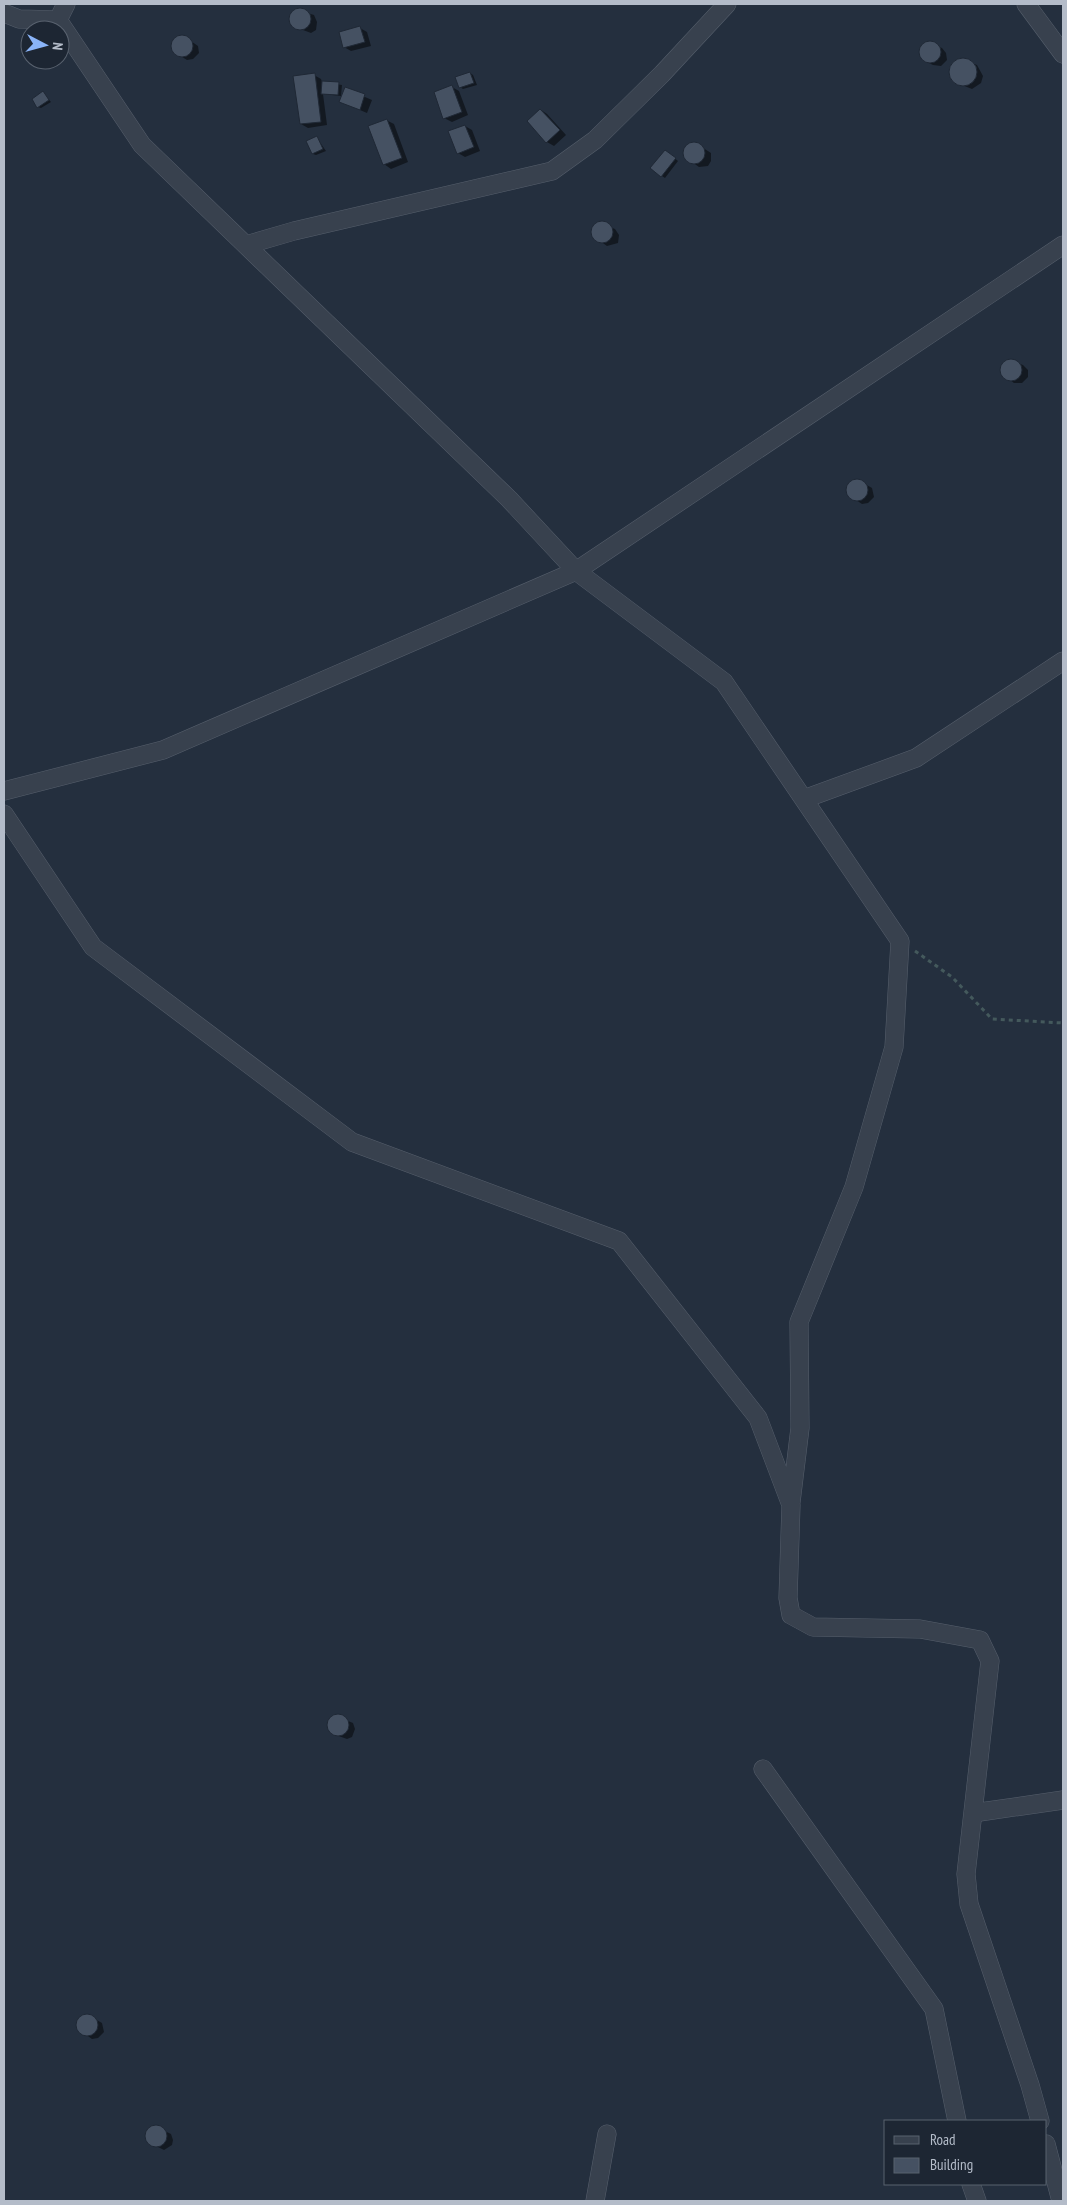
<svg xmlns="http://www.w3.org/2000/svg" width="1067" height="2205" font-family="'PT Sans Narrow',sans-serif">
<rect width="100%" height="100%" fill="#242f3e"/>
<path fill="#0007" d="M298,10L314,15L317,22L316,30L311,33L295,27L291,20L292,15Z
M360,28L367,32L371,46L351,51L344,47Z
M177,37H185L198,46L199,53L193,59L187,60L174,52L172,44Z
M929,43L942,48L946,53L947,60L941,66L933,65L925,61L920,54L922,48Z
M961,60L977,65L983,76L981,83L972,89L957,83L951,74L952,66Z
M470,73L473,75L477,85L463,89L460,87Z
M314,75L321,79L322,82L342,85L341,96L323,94L327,125L308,128L301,124Z
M452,87L459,91L468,115L452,122L444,118Z
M346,89L372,100L367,113L341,102Z
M43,93L51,102L41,108L38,107Z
M541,110L547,114L566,135L554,146L547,142Z
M386,120L394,124L408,162L391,169L384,164Z
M465,126L472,130L480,151L465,157L458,153Z
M317,138L326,151L316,155L313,154Z
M697,144L711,153V161L708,166L699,167L685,157V151L690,145Z
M668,153L678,161L665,178L662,176Z
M600,223L615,229L619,235L618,243L607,246L593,236V228Z
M1009,360L1023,365L1028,370V377L1022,383H1014L1002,374V365Z
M858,480L872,488L874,497L868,503L862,504L850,496L847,488L852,481Z
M336,1716L353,1723L355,1729L352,1737L347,1739L333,1734L328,1726L329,1721Z
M88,2015L102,2023L104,2032L98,2038L92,2039L78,2029L77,2023L82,2016Z
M154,2126L171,2134L173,2140L172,2145L164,2150L148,2142L146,2137L149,2129Z"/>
<path fill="#455162" stroke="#1f2835" d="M289 19a11 11 0 1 1 22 0a11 11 0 1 1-22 0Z
M360,26L365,42L343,48L339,32Z
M171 46a11 11 0 1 1 22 0a11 11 0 1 1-22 0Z
M919 52a11 11 0 1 1 22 0a11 11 0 1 1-22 0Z
M949 72a14 14 0 1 1 28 0a14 14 0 1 1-28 0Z
M470,72L474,83L459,88L455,77Z
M315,73L321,122L300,124L293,76Z
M322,81L339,82L338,95L321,94Z
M452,85L462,112L443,119L434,92Z
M345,87L365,94L360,110L339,102Z
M43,91L49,100L37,108L32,99Z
M540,109L560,130L546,143L527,121Z
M387,119L402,158L383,165L368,126Z
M465,125L474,147L457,154L448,131Z
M317,136L323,149L312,154L306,141Z
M683 153a11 11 0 1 1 22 0a11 11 0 1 1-22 0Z
M665,150L676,158L661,177L650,168Z
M591 232a11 11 0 1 1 22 0a11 11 0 1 1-22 0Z
M1000 370a11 11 0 1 1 22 0a11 11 0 1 1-22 0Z
M846 490a11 11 0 1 1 22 0a11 11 0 1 1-22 0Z
M327 1725a11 11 0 1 1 22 0a11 11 0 1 1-22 0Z
M76 2025a11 11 0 1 1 22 0a11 11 0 1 1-22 0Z
M145 2136a11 11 0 1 1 22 0a11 11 0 1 1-22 0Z"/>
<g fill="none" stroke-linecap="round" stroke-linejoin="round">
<g stroke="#565f6c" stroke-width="19">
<path id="street" d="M66,4L58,20L142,145L509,499L576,571L724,682L900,941L894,1047L854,1187L799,1322L800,1428L791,1502
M1026,4L1063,54
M4,13L19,19L58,20
M246,245L294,231L552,171L595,140L662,74L727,4
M4,791L163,750L576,571L1063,245
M804,799L916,758L1063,661
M4,814L93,947L352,1142L619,1241L758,1418L791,1505L788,1598L791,1615L813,1627L920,1629L980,1640L990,1661L966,1874L969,1904L1030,2085L1040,2121
M763,1769L934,2009L957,2121
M973,1813L1063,1800
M1046,2144L1061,2201
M971,2184L977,2201
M595,2201L607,2134"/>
</g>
<path stroke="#44595c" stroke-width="3" stroke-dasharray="4 4" stroke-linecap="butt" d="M915,951L952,977L992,1019L1063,1023"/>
<use href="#street" stroke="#38414e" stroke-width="18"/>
</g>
<rect width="1067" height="2205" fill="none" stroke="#b4bcc9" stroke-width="10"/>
<rect x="884" y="2120" width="162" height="65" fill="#1d2633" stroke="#59626f"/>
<rect x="894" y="2136" width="25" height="8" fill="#38414e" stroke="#59626f"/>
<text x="930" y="2145" font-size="15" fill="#b4bcc9">Road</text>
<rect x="894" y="2158" width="25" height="15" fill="#455162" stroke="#59626f"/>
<text x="930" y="2170" font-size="15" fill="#b4bcc9">Building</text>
<g transform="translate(45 45) rotate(96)"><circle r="24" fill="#1d2633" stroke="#59626f"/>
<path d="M0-4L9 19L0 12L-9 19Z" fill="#8ab4f8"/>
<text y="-8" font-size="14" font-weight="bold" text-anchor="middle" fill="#b4bcc9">N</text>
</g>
</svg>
